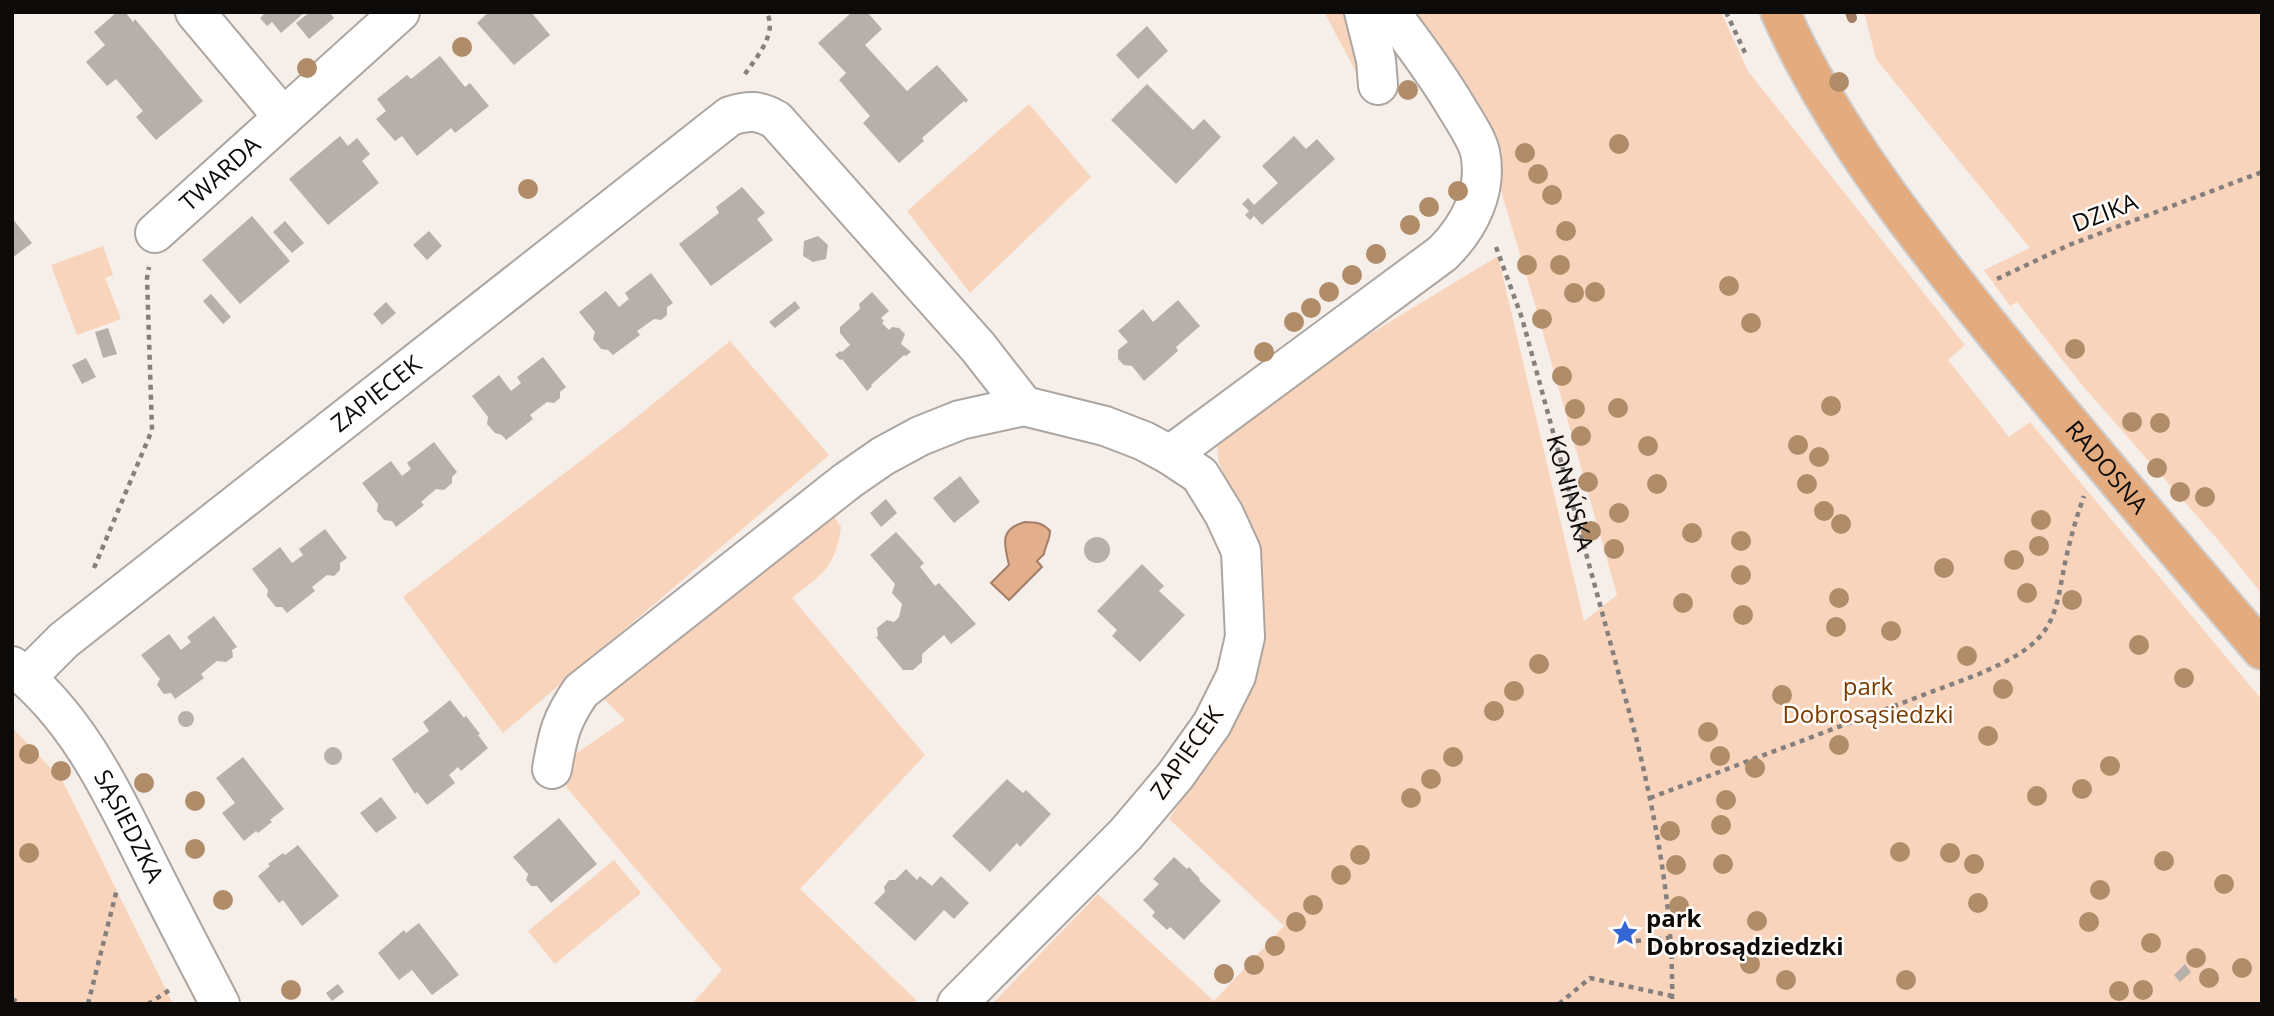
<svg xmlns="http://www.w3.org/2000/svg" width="2274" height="1016" font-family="'Open Sans',sans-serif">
<rect width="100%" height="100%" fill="#f5eee9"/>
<path fill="#f9d4bc" d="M1324,12H1355L1363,80L1355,70Z
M1396,12H1721L1748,71L1965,345L1948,360L2009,437L2030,422L2262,700V1004H992L1098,894L1214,1001L1284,926L1169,819L1202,766L1248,684L1237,502L1219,463L1217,445L1225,426L1253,405L1498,256L1584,621L1617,595L1534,301L1493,164Z
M1864,12H2262V594L2219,541L2082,385L2017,302L2010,306L1984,270L2030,248L1876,59Z
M1029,104L1091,177L970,293L907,211Z
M103,246L113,275L105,278L121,319L77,335L51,265Z
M730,341L829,455L503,733L403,597L622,429Z
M834,517L841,527C835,569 823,573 792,598L925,755L800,889L916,1000L913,1004H692L722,970L567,788L562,763L625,720L604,699Z
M12,727L62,780L173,1004H12Z
M614,860L641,893L555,964L528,931Z"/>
<path fill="#e3ae8c" stroke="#a37d65" stroke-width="2" d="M1025,522C1036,522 1043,523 1050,531C1050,540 1045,546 1044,554L1037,561L1042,567L1009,600L991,583L1009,565C1004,544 999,529 1025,522Z"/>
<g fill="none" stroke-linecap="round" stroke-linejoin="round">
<path stroke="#a37d65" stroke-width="10" d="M1850,12L1852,18"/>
</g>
<path fill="#b6afaa" d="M117,12H125L133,22L135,19L203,101L156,140L136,117L143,111L116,79L107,86L86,62L105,45L94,32Z
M266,12H305L281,33L272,22L267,26L260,18Z
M310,12H329L334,18L309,39L296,23Z
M489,12H531L550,35L514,65L477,23Z
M852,12H867L882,29L865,45L907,91L937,65L968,100L966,103L964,101L922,138L924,141L899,163L863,123L870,116L839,80L846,73L818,43Z
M1147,26L1168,51L1138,79L1116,55Z
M440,56L465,87L470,83L489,106L455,133L451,128L417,156L402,136L395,141L376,119L386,111L377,99L407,75L411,79Z
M1147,84L1193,130L1204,119L1221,137L1176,184L1111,120Z
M340,136L348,146L357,138L370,154L362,161L379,183L328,225L289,179Z
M1294,136L1306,149L1317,139L1335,159L1262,225L1254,216L1250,220L1245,215L1249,211L1242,204L1248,198L1254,205L1278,183L1262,166Z
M742,187L765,213L757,219L773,240L711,286L679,244L719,213L716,207Z
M252,216L290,261L240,304L202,260Z
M12,218L32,243L12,258Z
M285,221L304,243L292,253L273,232Z
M429,231L442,246L427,260L413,245Z
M818,236L828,245L826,259L813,262L803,256L804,241Z
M651,273L673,303L667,307V315L661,320L654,319L637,331L640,335L613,355L608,350L601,349L593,339L595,332L579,312L606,291L619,307L629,299L625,293Z
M872,292L889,311L881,318L884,321L882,323L889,330L892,327L899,328L905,334L901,344L911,352L906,356L904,355L871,385L872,386L867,391L842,359L840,360L835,355L840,351L842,352L850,345L840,333V327L860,309L859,304Z
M211,294L231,317L223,324L203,301Z
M1178,300L1200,326L1176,347L1178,351L1144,381L1132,366L1124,365L1118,359V350L1128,342L1118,331L1143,309L1153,322Z
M795,301L800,308L775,328L769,322Z
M386,302L396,313L382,325L373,314Z
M108,328L117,354L103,358L95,332Z
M543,357L566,387L560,392V398L554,403L547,402L530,415L533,419L506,440L502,435L495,433L487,424L488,417L472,396L499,375L511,391L521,383L517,377Z
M86,358L96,377L82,384L72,365Z
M434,442L457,472L452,477V483L444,490L436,489L421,502L424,505L396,527L392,521L384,520L377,511L378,504L362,483L391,461L402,476L411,469L407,463Z
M960,476L980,502L954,523L933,498Z
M886,499L897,513L881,527L870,513Z
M325,529L347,558L340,563V570L334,576L327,575L312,587L315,591L287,613L282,607H276L267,596L268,590L252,569L280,547L292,563L303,555L299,549Z
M896,532L924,563L920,567L935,586L939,583L976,624L951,644L944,635L922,654V662L913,670H903L876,637L878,636L877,628L887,620L894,622L899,617L902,604L892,593L895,584L870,555Z
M1084 550a13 13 0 1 1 26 0a13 13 0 1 1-26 0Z
M1142,564L1164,586L1159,591L1185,615L1140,662L1112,636L1117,630L1097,611Z
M214,616L237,647L232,650L233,657L226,662L217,661L201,674L204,678L175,699L171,693L164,694L157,685L160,679L141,655L169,634L181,650L191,642L187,637Z
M450,700L464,718L466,716L480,734L478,735L488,748L461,771L458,767L449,775L455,783L427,805L417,792L415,794L392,759L429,731L423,722Z
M178 719a8 8 0 1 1 16 0a8 8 0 1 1-16 0Z
M324 756a9 9 0 1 1 18 0a9 9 0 1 1-18 0Z
M243,757L284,809L270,820L272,822L258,833L256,831L244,841L222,813L235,803L216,778Z
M1007,779L1023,793L1026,790L1051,814L1020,847L1017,843L990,872L952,836Z
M381,797L397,818L376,833L360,813Z
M559,818L597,864L551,903L537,886H531L526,880L528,874L513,857Z
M298,845L339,896L302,926L283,900L279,903L258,876L270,866L268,864L283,853L285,855Z
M1174,857L1187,869L1189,867L1200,879L1199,880L1221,901L1184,940L1170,927L1167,930L1152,916L1155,912L1143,900L1159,884L1153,879Z
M906,869L917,880L920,876L932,886L941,876L969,903L954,919L944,910L915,941L874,903L885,892L884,887L889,880H895Z
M419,923L459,975L432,995L412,970L399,980L378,953L404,930L406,933Z
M2185,964L2191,972L2180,982L2174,975Z
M338,984L344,992L332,1001L326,993Z"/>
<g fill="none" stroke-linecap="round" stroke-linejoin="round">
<g stroke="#aca5a0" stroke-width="42">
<g id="minor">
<path d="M195,12L283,117"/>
<path d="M1364,12L1376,60L1378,85"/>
<path id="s2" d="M155,233L400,12"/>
<path d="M1170,455L1443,253C1470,226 1488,190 1480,152C1476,136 1460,114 1452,100C1433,69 1412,41 1390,12"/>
<path id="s3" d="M12,666C78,717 113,794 149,866C172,912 196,958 220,1004"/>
<path id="s4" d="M27,677L64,640L730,116C749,110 759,110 776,120L978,347L1024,406"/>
<path d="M552,769C558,734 561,720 581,691L847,481L883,456L920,436L960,420L1024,406L1105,426L1144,441L1170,455L1200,475L1224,514L1241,551L1245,637L1236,676L1212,724L1175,776L1126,834L957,1004"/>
</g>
</g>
<g stroke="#cfcece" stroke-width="42">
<g id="major">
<path id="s5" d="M1780,12C1833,130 1914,233 1995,333C2082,440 2172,545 2262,650"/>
</g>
</g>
<g stroke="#85807d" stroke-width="4.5" stroke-dasharray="5 5" stroke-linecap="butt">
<path d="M1726,12L1747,57"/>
<path d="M745,74C756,58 779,32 766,12"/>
<path id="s1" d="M1496,247L1522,318L1636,737C1657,824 1674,914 1672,1004"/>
<path d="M1997,279L2069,245L2262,172"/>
<path d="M94,568L152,430L147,278L149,267"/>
<path d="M1650,798L1979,674C2001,664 2027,653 2042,634C2058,615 2060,586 2065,563C2070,540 2076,518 2084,496"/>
<path d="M1636,941L1669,938"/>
<path d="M12,999L21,1004"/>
<path d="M88,1004L117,889"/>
<path d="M148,1004L171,989"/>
<path d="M1559,1004L1590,978L1672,996"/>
</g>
<use href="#minor" stroke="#fff" stroke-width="38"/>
<use href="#major" stroke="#e3ab7e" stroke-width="38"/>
</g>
<g fill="#b18c69">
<circle cx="462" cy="47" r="10"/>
<circle cx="307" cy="68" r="10"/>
<circle cx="1839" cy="82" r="10"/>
<circle cx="1408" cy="90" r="10"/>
<circle cx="1619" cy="144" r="10"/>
<circle cx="1525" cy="153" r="10"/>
<circle cx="1538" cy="174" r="10"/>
<circle cx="528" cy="189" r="10"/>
<circle cx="1458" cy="191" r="10"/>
<circle cx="1552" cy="195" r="10"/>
<circle cx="1429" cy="207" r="10"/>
<circle cx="1410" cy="225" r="10"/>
<circle cx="1566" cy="231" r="10"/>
<circle cx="1376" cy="254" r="10"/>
<circle cx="1527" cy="265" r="10"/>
<circle cx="1560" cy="265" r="10"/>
<circle cx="1352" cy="275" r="10"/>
<circle cx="1729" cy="286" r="10"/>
<circle cx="1329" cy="292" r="10"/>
<circle cx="1595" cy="292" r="10"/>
<circle cx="1574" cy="293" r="10"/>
<circle cx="1311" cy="308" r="10"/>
<circle cx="1542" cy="319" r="10"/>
<circle cx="1294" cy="322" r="10"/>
<circle cx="1751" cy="323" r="10"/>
<circle cx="2075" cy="349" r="10"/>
<circle cx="1264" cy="352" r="10"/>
<circle cx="1562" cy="376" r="10"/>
<circle cx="1831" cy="406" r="10"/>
<circle cx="1618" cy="408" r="10"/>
<circle cx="1575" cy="409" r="10"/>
<circle cx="2132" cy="422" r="10"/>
<circle cx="2160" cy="423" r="10"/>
<circle cx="1581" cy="436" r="10"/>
<circle cx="1798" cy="445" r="10"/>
<circle cx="1648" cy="446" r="10"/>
<circle cx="1819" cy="457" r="10"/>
<circle cx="2157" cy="468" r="10"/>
<circle cx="1588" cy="482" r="10"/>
<circle cx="1657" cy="484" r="10"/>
<circle cx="1807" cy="484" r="10"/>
<circle cx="2180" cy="492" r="10"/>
<circle cx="2205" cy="497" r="10"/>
<circle cx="1824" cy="511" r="10"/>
<circle cx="1619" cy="513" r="10"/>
<circle cx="2041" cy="520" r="10"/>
<circle cx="1841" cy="524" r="10"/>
<circle cx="1591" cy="531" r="10"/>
<circle cx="1692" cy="533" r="10"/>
<circle cx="1741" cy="541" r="10"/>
<circle cx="2039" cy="546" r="10"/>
<circle cx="1614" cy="549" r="10"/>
<circle cx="2014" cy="560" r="10"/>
<circle cx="1944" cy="568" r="10"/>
<circle cx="1741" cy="575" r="10"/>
<circle cx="2027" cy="593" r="10"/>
<circle cx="1839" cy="598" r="10"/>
<circle cx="2072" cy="600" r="10"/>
<circle cx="1683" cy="603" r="10"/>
<circle cx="1743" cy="615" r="10"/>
<circle cx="1836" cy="627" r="10"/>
<circle cx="1891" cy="631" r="10"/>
<circle cx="2139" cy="645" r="10"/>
<circle cx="1967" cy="656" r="10"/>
<circle cx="1539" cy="664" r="10"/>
<circle cx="2184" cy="678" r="10"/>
<circle cx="2003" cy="689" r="10"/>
<circle cx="1514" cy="691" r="10"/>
<circle cx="1782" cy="695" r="10"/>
<circle cx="1494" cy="711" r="10"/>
<circle cx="1708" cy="732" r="10"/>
<circle cx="1988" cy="736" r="10"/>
<circle cx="1839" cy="745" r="10"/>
<circle cx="29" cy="754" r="10"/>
<circle cx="1720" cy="756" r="10"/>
<circle cx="1453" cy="757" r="10"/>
<circle cx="2110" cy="766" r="10"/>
<circle cx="1755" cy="768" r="10"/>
<circle cx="61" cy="771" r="10"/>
<circle cx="1431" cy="779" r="10"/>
<circle cx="144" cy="783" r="10"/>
<circle cx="2082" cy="789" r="10"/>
<circle cx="2037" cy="796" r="10"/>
<circle cx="1411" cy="798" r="10"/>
<circle cx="1726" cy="800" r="10"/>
<circle cx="195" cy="801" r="10"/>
<circle cx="1721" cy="825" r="10"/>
<circle cx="1670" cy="831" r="10"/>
<circle cx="195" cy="849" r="10"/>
<circle cx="1900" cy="852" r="10"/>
<circle cx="29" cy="853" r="10"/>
<circle cx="1950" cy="853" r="10"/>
<circle cx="1360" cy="855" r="10"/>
<circle cx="2164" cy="861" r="10"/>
<circle cx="1723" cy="864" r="10"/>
<circle cx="1974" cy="864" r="10"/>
<circle cx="1676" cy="865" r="10"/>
<circle cx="1341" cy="875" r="10"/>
<circle cx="2224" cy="884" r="10"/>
<circle cx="2100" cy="890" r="10"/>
<circle cx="223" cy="900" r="10"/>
<circle cx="1978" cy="903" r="10"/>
<circle cx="1313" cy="905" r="10"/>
<circle cx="1679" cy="906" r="10"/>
<circle cx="1757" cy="921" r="10"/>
<circle cx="1296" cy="922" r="10"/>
<circle cx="2089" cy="922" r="10"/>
<circle cx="2151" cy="943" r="10"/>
<circle cx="1275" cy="946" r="10"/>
<circle cx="2196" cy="958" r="10"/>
<circle cx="1750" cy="964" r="10"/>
<circle cx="1254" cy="965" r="10"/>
<circle cx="2242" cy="968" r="10"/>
<circle cx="1224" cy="974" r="10"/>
<circle cx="2209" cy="978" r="10"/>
<circle cx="1786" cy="980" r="10"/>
<circle cx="1906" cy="980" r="10"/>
<circle cx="291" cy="990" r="10"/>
<circle cx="2143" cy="990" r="10"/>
<circle cx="2119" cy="991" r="10"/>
</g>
<defs>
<g id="sight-bare" transform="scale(2.1)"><path d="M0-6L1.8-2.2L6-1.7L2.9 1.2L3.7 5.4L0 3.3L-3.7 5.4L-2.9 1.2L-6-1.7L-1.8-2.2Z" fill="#3665d4" stroke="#fffcfa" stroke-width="2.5" paint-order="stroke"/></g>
</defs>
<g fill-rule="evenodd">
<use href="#sight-bare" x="1625" y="933"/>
</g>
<g text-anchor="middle" stroke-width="5" stroke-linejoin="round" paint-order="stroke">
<g font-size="24" fill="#0d0b0a" stroke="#fffcfa">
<text dy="8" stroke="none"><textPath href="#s2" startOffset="88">TWARDA</textPath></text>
<text transform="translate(2105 213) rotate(-21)" y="8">DZIKA</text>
<text dy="8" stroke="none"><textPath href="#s4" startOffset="450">ZAPIECEK</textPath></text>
<text dy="8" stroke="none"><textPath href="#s5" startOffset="562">RADOSNA</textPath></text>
<text dy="8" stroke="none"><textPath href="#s1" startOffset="257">KONIŃSKA</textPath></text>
<text transform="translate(1187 753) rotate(-55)" y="8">ZAPIECEK</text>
<text dy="8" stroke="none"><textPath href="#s3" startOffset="200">SĄSIEDZKA</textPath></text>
</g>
<g font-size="24" fill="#7a3b00" stroke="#fffcfa">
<text x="1868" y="695">park<tspan x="1868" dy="28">Dobrosąsiedzki</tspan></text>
</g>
<g font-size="24" font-weight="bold" fill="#0d0b0a" stroke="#fffcfa" text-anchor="start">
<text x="1646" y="927">park<tspan x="1646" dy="28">Dobrosądziedzki</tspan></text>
</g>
</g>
<rect width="2274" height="1016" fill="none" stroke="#0d0b0a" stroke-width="28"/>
</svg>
